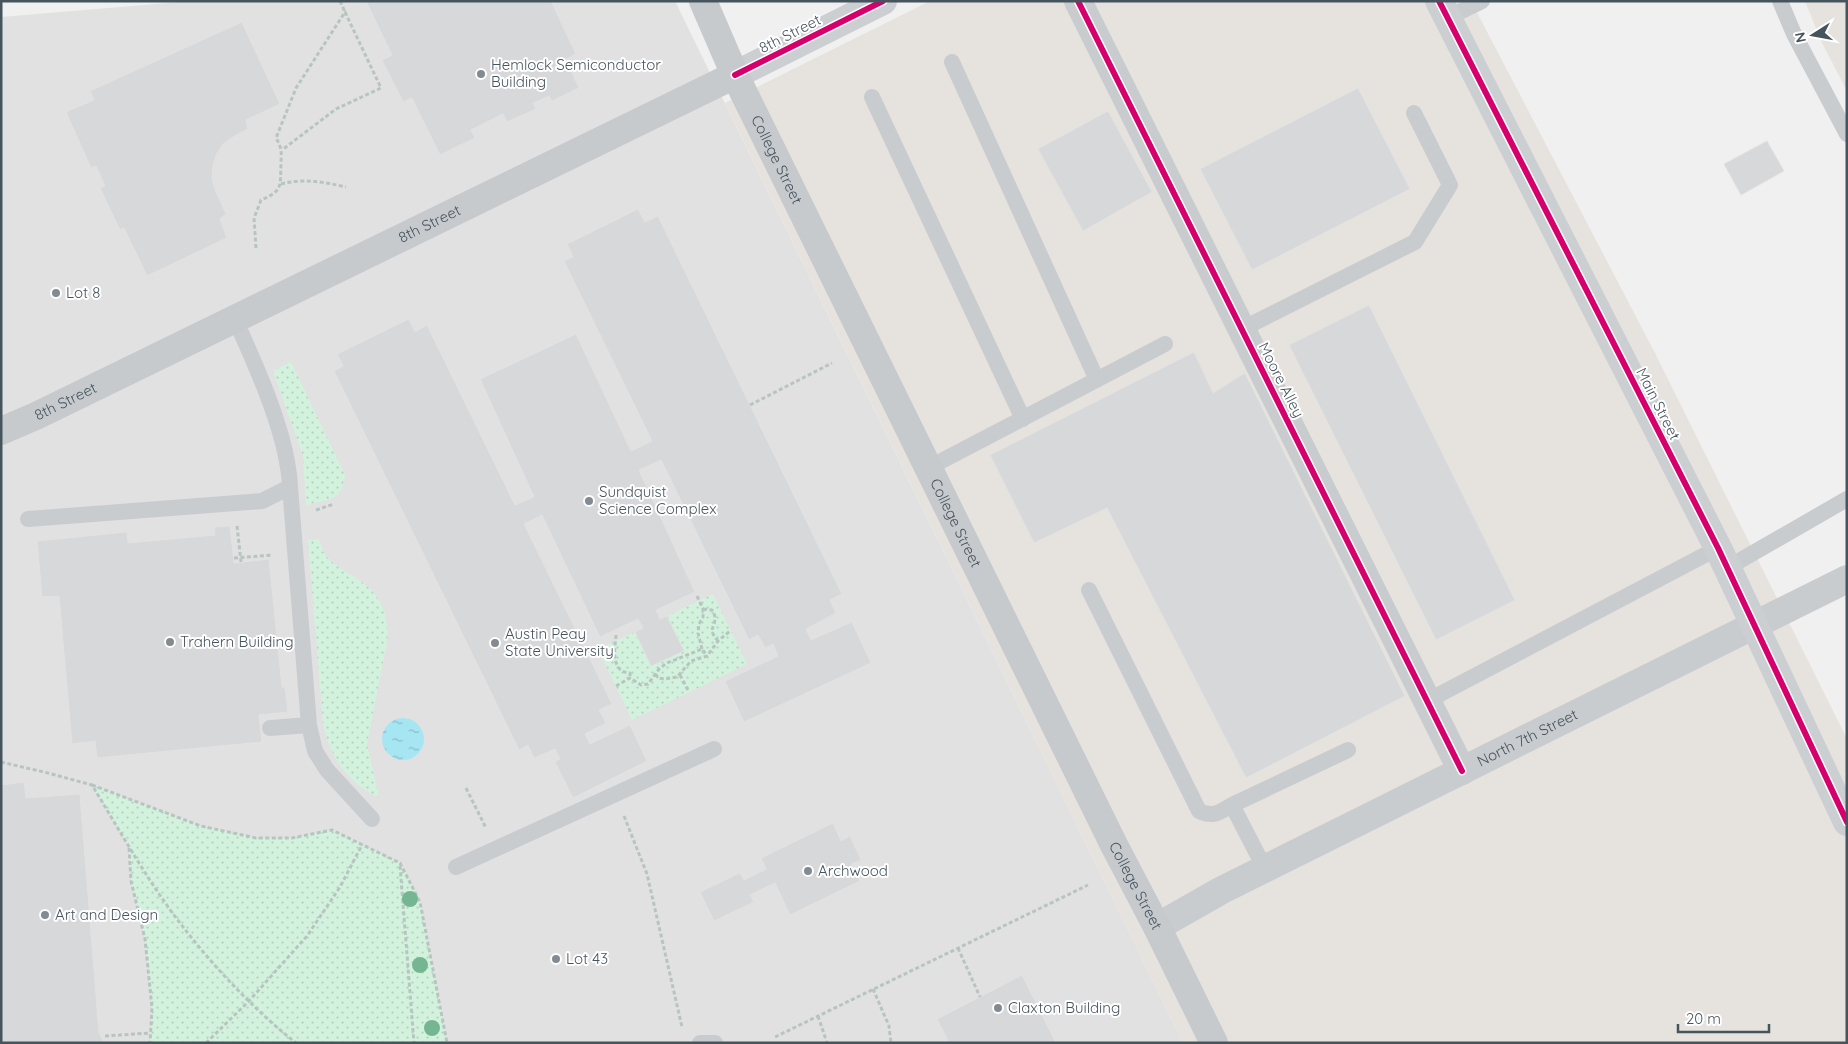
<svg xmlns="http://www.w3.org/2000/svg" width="1848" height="1044" font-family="Quicksand,sans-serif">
<defs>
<pattern id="grass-dots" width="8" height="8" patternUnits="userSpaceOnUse" patternTransform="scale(1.25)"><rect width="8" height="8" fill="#d3f2dd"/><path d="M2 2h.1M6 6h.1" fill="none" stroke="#b6d1c0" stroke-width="1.8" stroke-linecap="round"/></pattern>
<pattern id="water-ripples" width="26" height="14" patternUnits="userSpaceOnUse" patternTransform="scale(1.25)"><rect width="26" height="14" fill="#a5e6f2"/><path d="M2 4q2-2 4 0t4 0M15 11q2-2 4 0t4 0" fill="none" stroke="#88bdc7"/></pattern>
</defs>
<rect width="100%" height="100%" fill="#f1f0f0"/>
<path fill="#e6e3de" d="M930,1H1471L1655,353L1847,739V1043H1183L725,103Z
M1805,1H1847V91L1822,43Z"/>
<path fill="#e2e1e2" d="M191,1H675L1183,1043H1V17Z"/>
<path fill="url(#grass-dots)" d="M291,362L345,475C341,502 329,499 306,505L303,456L273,371Z
M319,539C321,545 323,553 327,557C343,574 369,580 380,602C386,613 387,625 388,636L367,744L379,798C346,780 331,760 323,723L308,540Z
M713,594L747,664L632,720L598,649L635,632L651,666L683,650L667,616Z
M92,785L201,826L256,838H292L332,830L400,863L420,902L447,1043H150L152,1008L145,939L131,881L129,846Z"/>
<path fill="url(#water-ripples)" d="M382 739a21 21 0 1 1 42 0a21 21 0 1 1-42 0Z"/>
<path fill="#d7d8d9" stroke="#e2e2e3" d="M366,1H551L576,54L566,59L579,88L552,101L549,96L533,103L536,109L507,122L503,114L471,130L475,138L440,155L412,98L403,102L382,60L392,55Z
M242,22L280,104L246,120L248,129L236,135L223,144L217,153L213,165L212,179L216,192L226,214L220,219L227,238L147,276L124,228L120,230L100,188L105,186L96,166L91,168L66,112L94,100L90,91Z
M1358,88L1410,189L1252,270L1200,169Z
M1108,111L1152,192L1083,231L1038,149Z
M1767,141L1784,171L1741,195L1724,164Z
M638,209L645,222L658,216L842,594L830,600L836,613L806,629L811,640L852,622L871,663L744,722L725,681L778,656L773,644L765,648L758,635L749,640L661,460L639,470L695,592L656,610L660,619L667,616L684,651L651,666L635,632L643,628L638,619L600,637L542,515L524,524L612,704L599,710L606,723L585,734L590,744L630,725L647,761L573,798L555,762L560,759L555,749L534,758L528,745L519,750L334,371L343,366L337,354L409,319L415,332L427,325L515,505L534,497L480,379L576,334L631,451L652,441L564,261L573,257L567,244Z
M1369,305L1515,600L1436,640L1289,345Z
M1194,352L1213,393L1245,373L1405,696L1246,778L1107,508L1034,543L990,455Z
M230,526L234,563L269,559L282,687H285L288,712L259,715L262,742L97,758L95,741L72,744L59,596L42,597L37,541L127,532L128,543L215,535L214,527Z
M24,782L26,798L80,794L99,1032L104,1043H1V785Z
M833,823L841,841L850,836L861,860L851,864L860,881L790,915L775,883L750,895L754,902L714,921L700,892L740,873L744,880L766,869L761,858Z
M1022,975L1056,1043H949L937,1019Z"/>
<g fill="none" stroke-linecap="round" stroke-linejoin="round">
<path stroke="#b7c5c0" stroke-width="3" stroke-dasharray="4 2.5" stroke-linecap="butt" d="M340,1L345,12
M281,184C304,178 324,182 346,187
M256,248L254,218L261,200C283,191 280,186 281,165C281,152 283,150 276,138L296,88L345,12L381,88L336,109L282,150
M750,405L832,363
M316,510L334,504
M237,526L241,562
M234,558L273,555
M697,596L703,609V617L699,624L698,633L702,649
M703,609L712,610C713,612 715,615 715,618C715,629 707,628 718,641
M616,635C615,648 610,672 630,673V678
M655,674L659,678L664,679L677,677L691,661L707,656L718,641L730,631
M680,675L689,692
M616,686L630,678L641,685L648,684L659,669L667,663L702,649L707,656
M1,762L48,773L92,785C120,831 147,880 180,923C213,966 253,1009 296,1043
M92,785L201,826L256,838H292L332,830L400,863L420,902L447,1043
M466,788L486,828
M624,816L647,874L682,1027
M129,848L131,881L145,939L152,1008L150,1043
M400,866L414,1043
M958,948L980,997
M873,989L889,1026L891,1043
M818,1016L827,1043
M105,1036L150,1033
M775,1037L1088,885
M206,1043L249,1001L307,936L340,887L362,845"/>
<path stroke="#c9cccf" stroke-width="16" d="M1780,1L1794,34L1847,134
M1447,18L1482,1
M952,62L1097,380
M872,97L1023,419
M1242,329L1415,242L1450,185L1414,113
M928,468L1165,344
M290,487L309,725L315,751L327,770L372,819
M28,519L262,501L290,487C288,435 256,366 235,319
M1727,568L1847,499
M1089,590L1199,811C1214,818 1219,812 1232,805L1265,869
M1427,701L1718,548
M270,728L309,725
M1232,805L1348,750
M456,867L714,749
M700,1043H715"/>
<g stroke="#c9cccf" stroke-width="28">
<path d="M1078,1L1462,771"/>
<path id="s1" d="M1157,927L1222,890L1847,579"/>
</g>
<path stroke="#cbcfd1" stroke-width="28" d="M1439,1L1718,548L1847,822
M735,75L883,1"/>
<g stroke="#c6cacd" stroke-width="28">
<path id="s2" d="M703,1L735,75L1114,845L1157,927L1214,1043"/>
<path id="s3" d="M1,431L36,416L735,75"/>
</g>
<g stroke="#fff" stroke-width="9">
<path id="cycleway" d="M1078,1L1462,771
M1439,1L1718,548L1847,822
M735,75L883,1"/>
</g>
<use href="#cycleway" stroke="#d6006c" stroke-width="6"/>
</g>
<g fill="#75b692">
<circle cx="410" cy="899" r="8"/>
<circle cx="420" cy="965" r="8"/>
<circle cx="432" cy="1028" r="8"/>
</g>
<g fill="#828b91" stroke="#fff" stroke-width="2">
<circle cx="481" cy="74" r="5"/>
<circle cx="56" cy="293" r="5"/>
<circle cx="589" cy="501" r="5"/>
<circle cx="170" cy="642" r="5"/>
<circle cx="495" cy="643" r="5"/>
<circle cx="808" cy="871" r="5"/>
<circle cx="45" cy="915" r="5"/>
<circle cx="556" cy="959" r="5"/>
<circle cx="998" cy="1008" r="5"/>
</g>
<g text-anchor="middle" stroke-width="4" stroke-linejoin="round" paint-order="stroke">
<g font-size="15" fill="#46545e" stroke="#fff">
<text transform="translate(790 34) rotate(-27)" y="5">8th Street</text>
<text dy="5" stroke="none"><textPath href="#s2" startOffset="175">College Street</textPath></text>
<text dy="5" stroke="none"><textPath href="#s3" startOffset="476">8th Street</textPath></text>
<text transform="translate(1281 380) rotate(63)" y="5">Moore Alley</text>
<text dy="5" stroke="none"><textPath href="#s3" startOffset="71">8th Street</textPath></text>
<text transform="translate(1658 404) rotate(63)" y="5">Main Street</text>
<text dy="5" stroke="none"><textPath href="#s2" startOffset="580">College Street</textPath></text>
<text dy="5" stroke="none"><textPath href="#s1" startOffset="416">North 7th Street</textPath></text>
<text dy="5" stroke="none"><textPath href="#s2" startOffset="985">College Street</textPath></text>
</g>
<g font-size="15" fill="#46545e" stroke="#fff" text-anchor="start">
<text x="491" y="70">Hemlock Semiconductor<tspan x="491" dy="17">Building</tspan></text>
<text x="66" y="298">Lot 8</text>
<text x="599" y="497">Sundquist<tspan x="599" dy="17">Science Complex</tspan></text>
<text x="505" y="639">Austin Peay<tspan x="505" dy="17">State University</tspan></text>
<text x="180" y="647">Trahern Building</text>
<text x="818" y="876">Archwood</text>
<text x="55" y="920">Art and Design</text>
<text x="566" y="964">Lot 43</text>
<text x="1008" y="1013">Claxton Building</text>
</g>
</g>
<rect width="1848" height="1044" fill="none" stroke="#46545e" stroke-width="5"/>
<g transform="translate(1813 35) rotate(259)" stroke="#ffffff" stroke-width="4" paint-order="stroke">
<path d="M0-4L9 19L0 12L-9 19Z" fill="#46545e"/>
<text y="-8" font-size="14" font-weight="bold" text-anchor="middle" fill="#46545e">N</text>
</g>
<path d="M1678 1024v8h91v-8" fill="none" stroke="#46545e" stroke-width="2.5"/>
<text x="1686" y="1024" font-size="15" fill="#46545e" stroke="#ffffff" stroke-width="4" paint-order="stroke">20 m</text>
</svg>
